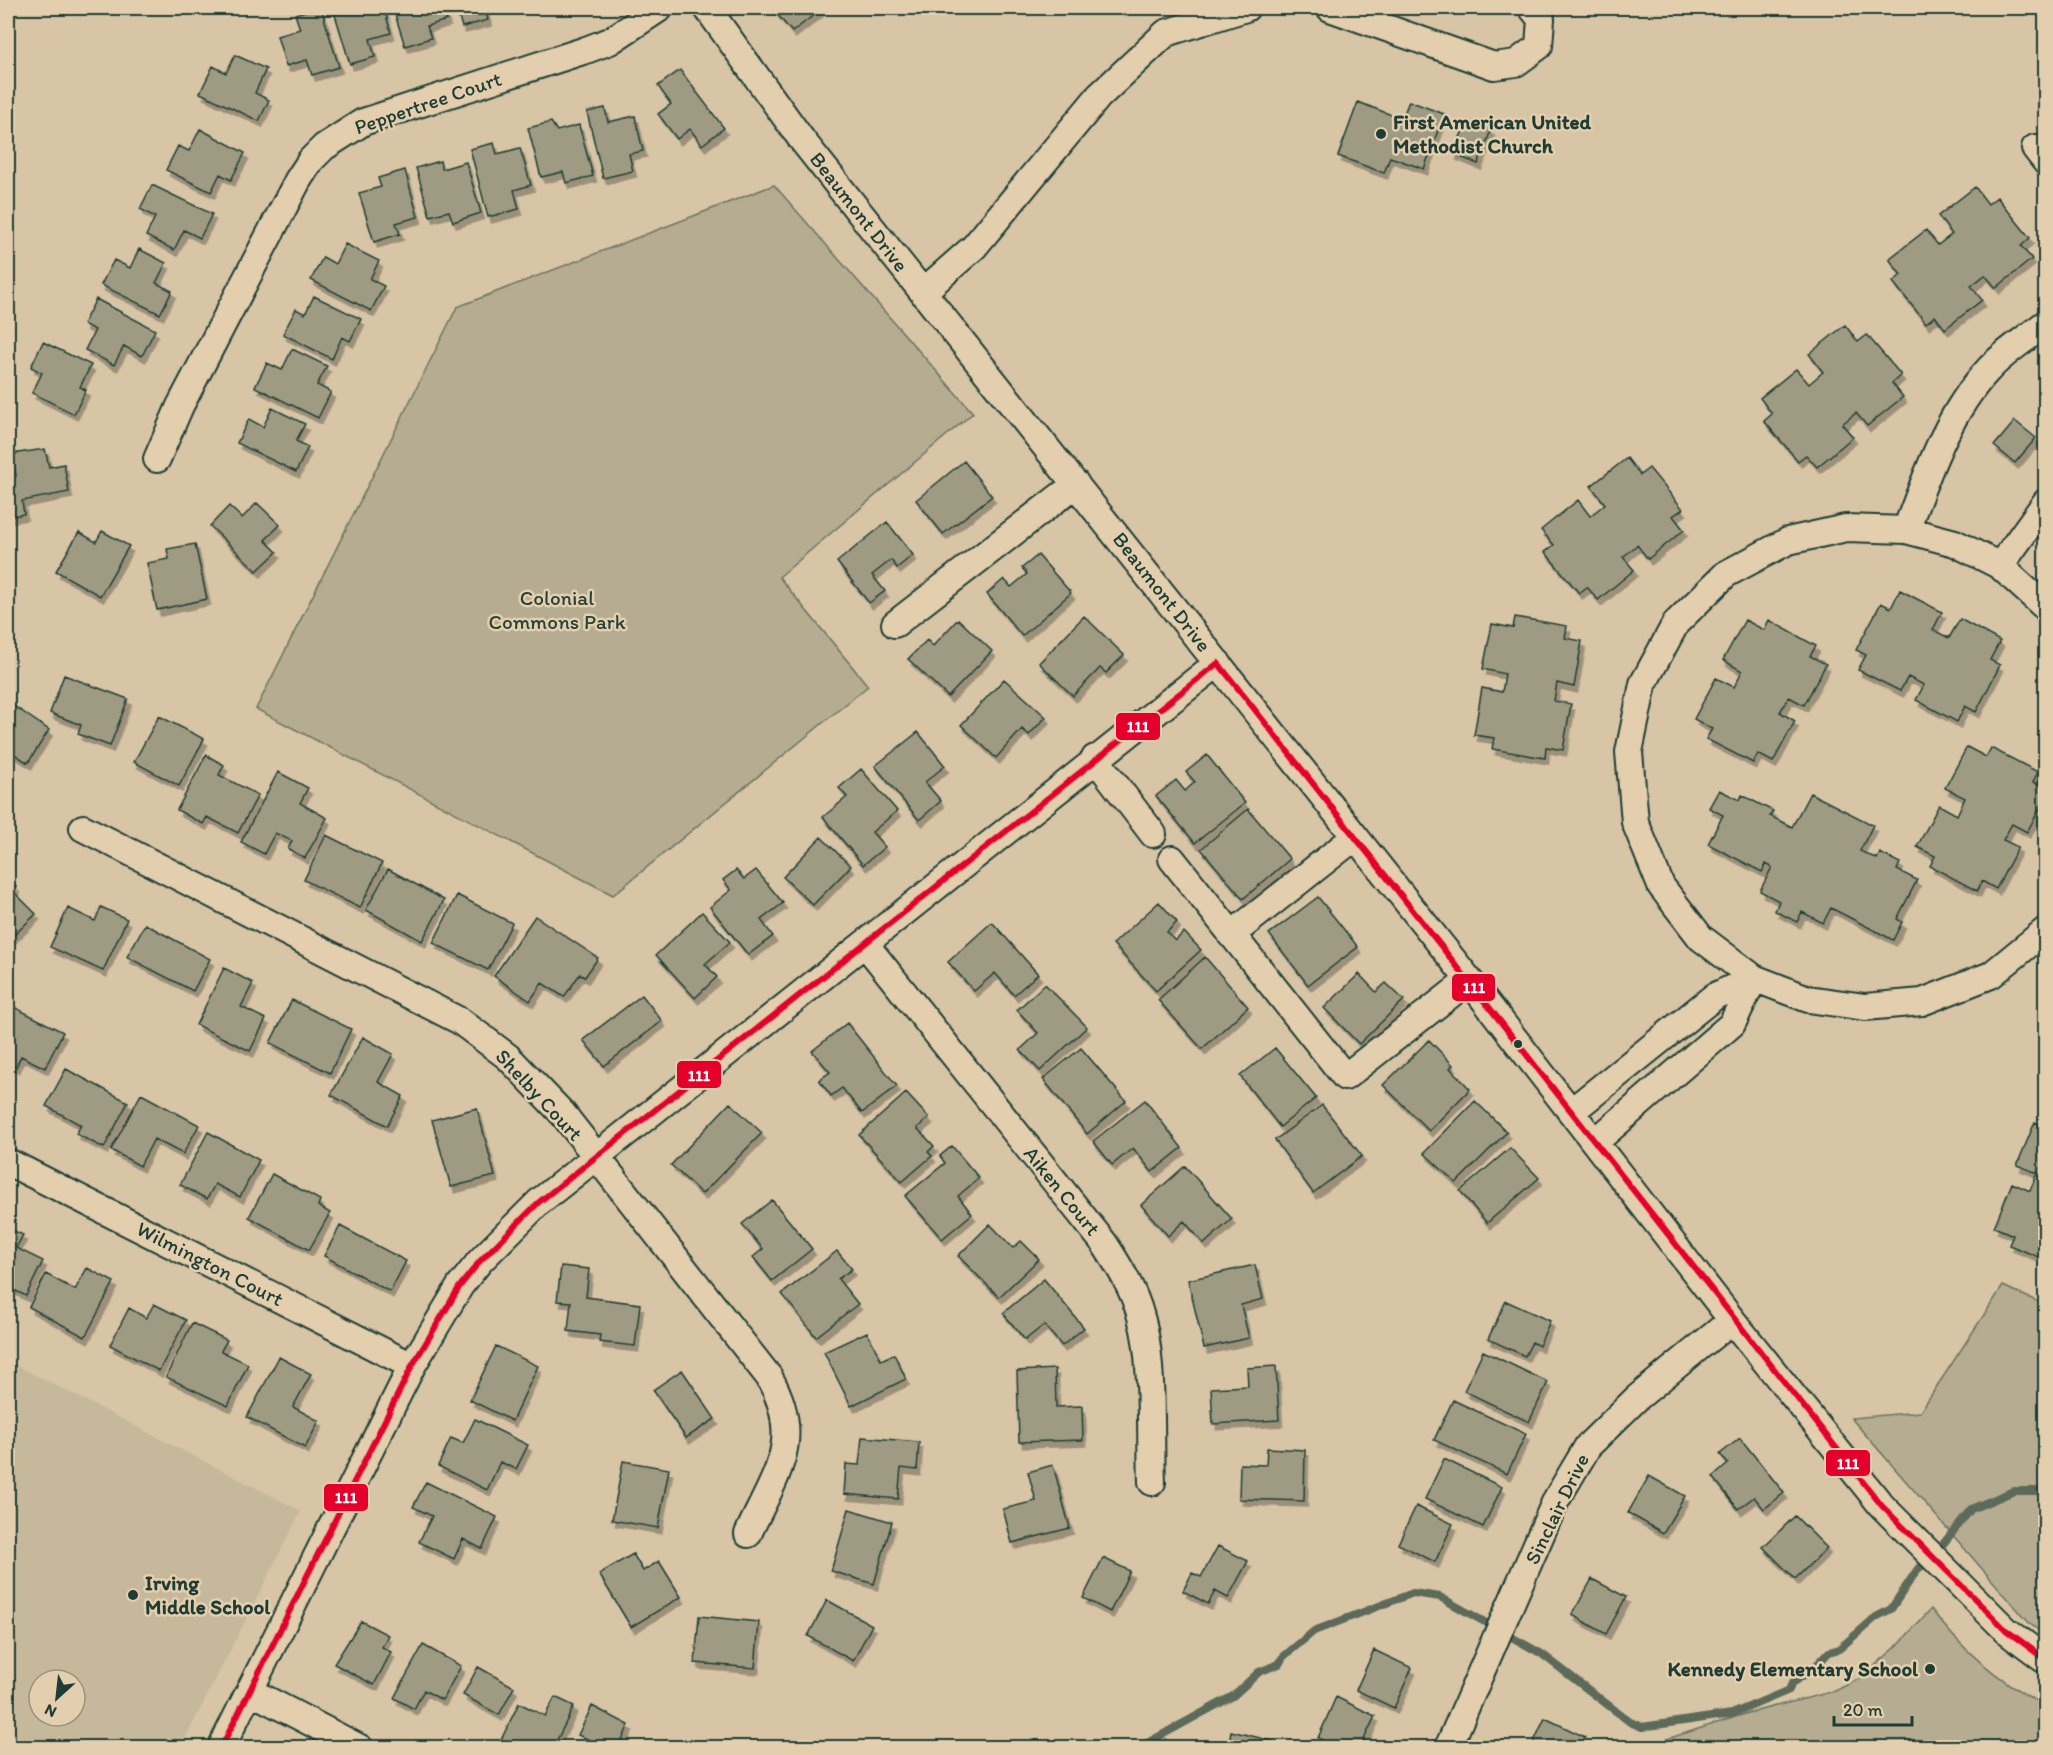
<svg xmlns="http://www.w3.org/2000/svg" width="2053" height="1755" font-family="Itim,sans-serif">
<defs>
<filter id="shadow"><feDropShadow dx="3.5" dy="6" stdDeviation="0" flood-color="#0004"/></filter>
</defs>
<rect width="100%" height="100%" fill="#d7c5a6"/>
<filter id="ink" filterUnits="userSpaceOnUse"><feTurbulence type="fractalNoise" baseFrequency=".0167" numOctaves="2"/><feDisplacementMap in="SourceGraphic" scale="12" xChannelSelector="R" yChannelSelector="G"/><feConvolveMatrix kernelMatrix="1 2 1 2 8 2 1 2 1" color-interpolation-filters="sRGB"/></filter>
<g filter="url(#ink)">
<path fill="#c6b89b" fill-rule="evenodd" d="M8,1361L301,1511L181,1747H8ZM39,1680H75V1716H39Z"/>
<path fill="#b5ac91" stroke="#6a7462" stroke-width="1.5" d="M774,185L973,413L779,577L868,686L613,895L256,709L457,307Z
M2003,1286L2045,1305V1635L2030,1624L1851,1418L1920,1412Z
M1931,1609C1961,1650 2001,1682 2045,1706V1747H1642L1748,1713L1835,1691L1859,1679L1895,1648Z"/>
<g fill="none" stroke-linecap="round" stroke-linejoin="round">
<path stroke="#5d6b5a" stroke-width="8" d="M1138,1748L1233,1696L1259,1672L1279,1664L1283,1657L1314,1631L1413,1593L1440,1597L1542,1654L1630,1722L1642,1727L1732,1714L1789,1690L1792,1683L1812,1670L1829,1652L1839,1649L1876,1617L1891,1609L1917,1570L1932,1558L1971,1509L2014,1491H2046"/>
</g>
<path fill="#9e9b82" stroke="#1f3d34" stroke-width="1.5" filter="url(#shadow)" d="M316,8H321L339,67L312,75L307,60L286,66L277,36L300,29L295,14Z
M333,8H384L391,33L370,39L375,57L350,64Z
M393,8H443L447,20L427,26L431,38L405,46Z
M456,8H485L488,20L462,27Z
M772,8H823L792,32Z
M235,55L266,69L255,93L269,100L259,121L200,93L213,66L226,73Z
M680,70L724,128L702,145L690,129L677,139L658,114L671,104L658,86Z
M1409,101L1444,114L1424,169L1390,157L1384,173L1338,156L1358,102L1402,119Z
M605,108L608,122L635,116L643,151L629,154L633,171L603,178L587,112Z
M1467,121L1491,130L1478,164L1453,154Z
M551,122L557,131L579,125L593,176L566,183L563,172L541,177L528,128Z
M200,129L245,153L231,180L220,174L211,192L166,170L178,146L189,151Z
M494,143L497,154L520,148L531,185L514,190L519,209L488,217L470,149Z
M440,161L442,169L466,162L481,213L453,222L449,211L430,216L416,168Z
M405,170L418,217L396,223L400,234L374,242L359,193L381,187L378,178Z
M152,185L212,214L200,238L184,230L174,250L146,236L155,217L140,209Z
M1975,187L1988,204L1997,197L2030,238L2021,246L2032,259L1996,288L1985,275L1971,286L1982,300L1945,329L1935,316L1926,323L1893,282L1901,275L1889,259L1926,230L1938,245L1952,234L1938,216Z
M345,244L379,261L370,279L384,286L371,311L311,280L323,257L335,264Z
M139,249L166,263L156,283L172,291L160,314L101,285L114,260L130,268Z
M314,296L361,319L350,341L342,337L332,359L283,334L296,309L305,314Z
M96,299L155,330L142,356L124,346L114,365L85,350L95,330L83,324Z
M1845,325L1858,342L1867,335L1901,375L1892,383L1903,397L1867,426L1856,413L1842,424L1853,437L1817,467L1806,455L1798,461L1764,421L1772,414L1760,398L1796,369L1809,384L1823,372L1809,354Z
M43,342L91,365L80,387L86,390L74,414L32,393L42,373L31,367Z
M292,349L327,366L317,385L331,392L318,418L255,387L267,363L282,370Z
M272,408L305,424L296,441L308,447L296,472L237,443L249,419L263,427Z
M2015,421L2036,438L2015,463L1994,446Z
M45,449L49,467L64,464L69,492L22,501L24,514L8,517V478L16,476L12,454Z
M1627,458L1640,475L1649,468L1683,509L1673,516L1684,530L1648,559L1637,545L1623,557L1634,570L1598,600L1587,587L1579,593L1545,552L1554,545L1541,530L1578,500L1590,516L1605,504L1591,486Z
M964,461L992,496L943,534L916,500Z
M257,503L280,525L265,540L277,552L257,571L210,526L229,506L242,518Z
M887,522L913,555L897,568L891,560L872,575L885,591L869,603L837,562Z
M102,531L129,546L100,596L56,571L79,532L96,542Z
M195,544L207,599L157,610L147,563L169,559L167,549Z
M1038,555L1071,593L1022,636L987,594L1004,579L1011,587L1027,574L1022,568Z
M1900,590L1942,612L1933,630L1949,638L1960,619L2000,641L1990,660L2000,665L1976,712L1965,706L1957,722L1916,700L1924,685L1908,677L1900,691L1858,670L1866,655L1856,650L1881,603L1891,608Z
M1084,616L1124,655L1106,673L1100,668L1073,696L1039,663Z
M1515,617L1567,626L1565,638L1582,641L1574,687L1557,683L1554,701L1571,704L1563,750L1546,747L1545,758L1492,749L1494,738L1474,735L1482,688L1502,692L1505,674L1483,669L1492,624L1513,628Z
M958,619L992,651L948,697L908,659L927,640L933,646Z
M1745,620L1764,630L1769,620L1816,646L1810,656L1826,664L1804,705L1789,697L1780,712L1795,721L1773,762L1758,754L1753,763L1706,739L1712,729L1694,719L1716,678L1734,687L1742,671L1723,660Z
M64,675L128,699L110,746L78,734L81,725L50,713Z
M1004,679L1046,717L1029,735L1022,729L996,758L961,725Z
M8,702L49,730L28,763L8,750Z
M159,716L204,739L179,786L134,762Z
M918,732L945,766L925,782L941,801L919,820L875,766Z
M1967,747L1986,757L1991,748L2038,772L2033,782L2046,789V797L2027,832L2012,824L2003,840L2018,847L1996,889L1982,881L1977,891L1930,866L1935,856L1917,847L1939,805L1957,815L1965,798L1945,788Z
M206,755L224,765L219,775L258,795L238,833L207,817L203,824L177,810Z
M1207,755L1245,803L1195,843L1156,796L1176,780L1185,791L1195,782L1186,772Z
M861,769L897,811L872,832L885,847L863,865L823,817L847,797L839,788Z
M278,772L308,788L300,803L327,818L305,858L288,849L292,841L275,833L264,854L241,842Z
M1719,790L1740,800L1742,795L1773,811L1770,816L1792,827L1810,793L1873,825L1860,851L1877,859L1880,853L1900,863L1897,870L1917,880L1897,919L1902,922L1893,940L1831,908L1823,923L1802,912L1797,922L1775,911L1779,901L1760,891L1772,867L1766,864L1762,872L1708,844L1723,815L1709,808Z
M1248,809L1290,859L1243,899L1201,849Z
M326,835L382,863L360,908L304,880Z
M821,837L851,866L813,905L783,877Z
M388,869L444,900L422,941L366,910Z
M736,870L744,879L756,870L783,903L761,920L773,936L748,955L710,907L731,890L723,880Z
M8,878L16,887L13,891L36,914L8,941Z
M457,895L512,923L488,970L433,943Z
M1318,897L1358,947L1308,985L1269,934Z
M1159,902L1177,922L1167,932L1175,941L1184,932L1201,950L1156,991L1113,944Z
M101,907L127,919L103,971L50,947L68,908L95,921Z
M702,912L730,942L705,964L717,977L695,998L656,955Z
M535,916L598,958L585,977L580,974L564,997L542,983L530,1001L494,976Z
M992,922L1038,974L1014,995L995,973L974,991L948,962Z
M145,924L210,959L193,991L127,957Z
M1205,957L1248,1007L1202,1049L1158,1000Z
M224,968L253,983L241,1007L266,1019L250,1051L196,1025Z
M1359,974L1376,992L1386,983L1404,1000L1359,1044L1324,1008Z
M1045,984L1087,1027L1040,1071L1020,1050L1038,1033L1017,1010Z
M642,995L662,1021L604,1066L583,1040Z
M292,1000L351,1029L330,1073L270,1043Z
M8,1004L63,1032L45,1068L21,1056L16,1067L8,1062Z
M847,1023L897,1086L862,1113L842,1088L831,1096L819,1080L830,1072L812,1051Z
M363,1037L393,1054L378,1082L403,1096L387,1126L331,1095Z
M1429,1040L1453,1065L1450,1068L1470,1089L1429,1131L1383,1085Z
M1081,1048L1126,1101L1087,1134L1043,1079Z
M1275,1048L1316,1098L1280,1127L1240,1076Z
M66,1069L128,1102L104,1148L76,1134L81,1125L46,1106Z
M906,1093L929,1118L917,1128L934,1146L928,1152L932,1156L902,1182L859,1135Z
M141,1094L199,1125L183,1154L154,1139L140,1166L111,1150Z
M1145,1100L1182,1148L1152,1172L1133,1148L1112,1165L1093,1141Z
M1475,1101L1507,1132L1456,1183L1424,1153Z
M730,1103L762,1133L702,1194L671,1165Z
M1322,1105L1362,1156L1313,1193L1275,1140Z
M477,1108L495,1176L451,1187L432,1120Z
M2035,1122L2046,1127V1260L2009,1245L2013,1235L1994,1227L2012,1183L2030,1191L2037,1173L2017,1165Z
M208,1132L259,1160L240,1197L215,1184L207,1199L180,1185Z
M952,1146L979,1178L958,1196L972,1214L942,1239L905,1196L945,1163L940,1156Z
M1510,1148L1539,1178L1487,1223L1460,1191Z
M1185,1166L1232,1219L1204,1244L1184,1221L1168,1236L1141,1205Z
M272,1174L320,1200L318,1206L330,1213L309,1250L249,1217Z
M772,1200L812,1249L772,1281L753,1257L763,1249L742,1224Z
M990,1224L1013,1248L1021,1241L1039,1259L999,1297L958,1256Z
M340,1226L406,1261L390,1292L324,1256Z
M8,1228L23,1235L16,1248L43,1261L26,1296L8,1287Z
M837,1251L852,1269L838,1279L858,1304L816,1337L782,1294Z
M1255,1265L1263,1299L1241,1305L1249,1338L1204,1348L1188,1280Z
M561,1266L589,1269L586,1297L640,1304L635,1346L599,1342L600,1335L568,1331L571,1302L557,1301Z
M87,1268L114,1282L85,1337L29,1307L46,1274L75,1290Z
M1044,1279L1084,1328L1062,1346L1044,1325L1025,1340L1003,1313Z
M1506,1301L1550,1321L1539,1346L1532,1342L1525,1356L1488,1339Z
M154,1304L186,1320L159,1371L110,1345L129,1308L146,1318Z
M192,1323L227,1340L221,1351L248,1364L228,1406L166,1377Z
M867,1332L881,1360L894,1354L906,1379L851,1406L824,1352Z
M496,1346L538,1366L512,1421L470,1400Z
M1483,1351L1548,1382L1529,1422L1464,1391Z
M279,1357L311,1374L293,1407L319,1421L305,1448L247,1417Z
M1276,1366L1279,1420L1213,1424L1211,1388L1248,1386L1247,1368Z
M1055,1369L1056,1407L1082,1406L1083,1440L1019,1442L1017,1371Z
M682,1370L715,1419L686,1438L653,1390Z
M1453,1400L1526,1434L1507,1474L1434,1440Z
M475,1419L528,1445L516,1469L500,1462L487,1490L438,1466L451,1438L463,1443Z
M862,1437L919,1442L917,1470L901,1468L898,1499L844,1494L846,1464L859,1465Z
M1740,1438L1784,1493L1764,1509L1754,1497L1738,1509L1713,1477L1728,1464L1720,1454Z
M1267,1448L1305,1450L1304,1501L1239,1499L1240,1464L1266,1465Z
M1444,1459L1502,1487L1483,1527L1425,1499Z
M623,1461L669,1469L658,1528L612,1520Z
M1053,1465L1070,1528L1012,1543L1003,1509L1036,1501L1028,1472Z
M1649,1476L1685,1496L1663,1533L1628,1513Z
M426,1482L497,1517L482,1549L463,1539L454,1559L419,1542L432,1516L413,1507Z
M1416,1506L1453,1524L1435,1562L1398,1544Z
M849,1509L892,1522L874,1584L831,1571Z
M1795,1516L1827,1548L1795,1579L1763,1547Z
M1218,1546L1248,1561L1228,1598L1215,1591L1208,1604L1183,1591L1192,1573L1201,1577Z
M633,1554L643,1571L659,1561L681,1597L631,1627L599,1574Z
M1103,1558L1130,1571L1110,1612L1083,1598Z
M1592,1579L1626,1597L1606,1634L1572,1615Z
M827,1600L872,1625L853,1661L808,1636Z
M699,1616L759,1622L755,1668L695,1663Z
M361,1621L388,1635L382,1647L391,1652L374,1685L334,1664Z
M423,1645L461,1666L442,1700L424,1690L414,1709L394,1698Z
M1374,1650L1412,1668L1394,1708L1356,1690Z
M478,1667L514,1687L499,1715L463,1695Z
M555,1697L574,1706L553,1748H497L519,1703L545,1716Z
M1336,1697L1375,1716L1360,1748H1339L1318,1738Z
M592,1706L629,1725L618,1748H589L592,1741L578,1735Z
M1545,1718L1585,1737L1580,1748H1531Z
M1231,1731L1273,1741L1272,1748H1228Z"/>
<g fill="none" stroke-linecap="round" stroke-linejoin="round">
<g stroke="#1f3d34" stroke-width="30">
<path id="minor" d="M707,8L802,140L1469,980L1732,1320L1882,1506L2006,1630L2046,1660
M1330,8L1494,66L1516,63L1539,46L1541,19L1532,8
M2035,148L2046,162
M923,292L974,247L1099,96L1166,33L1246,8
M157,459L180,406L298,180L311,160L324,147L363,122L586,50L610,41L660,8
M1906,530C1927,475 1947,414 1988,370C2004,352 2027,338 2046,323
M2000,566L2046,502
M2046,608L2000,566L1955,543L1906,530L1846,528L1788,541L1726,574L1676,623L1643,684L1629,752L1635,822L1661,886L1701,938L1754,978L1808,999L1865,1007L1922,1002L1991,975L2046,930
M895,624L1076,484
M1095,758L1153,834
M83,828L460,1021L508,1057L563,1114L769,1377C805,1440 775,1475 748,1534
M1172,859L1345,1077L1469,980
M1231,935L1355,837
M866,945L1104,1243C1119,1266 1134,1290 1141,1317C1154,1362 1150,1433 1152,1482
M1572,1111L1715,996L1754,978L1732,1024L1595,1142
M8,1162L412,1366
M250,1691L360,1748
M221,1748L412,1366L460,1286L480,1261L539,1202L1218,663
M1448,1748L1556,1500L1588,1446L1637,1398L1732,1320"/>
</g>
<use href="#minor" stroke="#e3cead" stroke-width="26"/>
<g stroke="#e3cead" stroke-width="10">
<path id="bus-1" d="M221,1748L412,1366L460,1286L480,1261L539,1202L1218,663L1882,1506L2006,1630L2046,1660"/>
</g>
<use href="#bus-1" stroke="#e4002b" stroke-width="6"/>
</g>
</g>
<g fill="#1f3d34" stroke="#e3cead" stroke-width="2">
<circle cx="1381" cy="134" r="6"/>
<circle cx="1518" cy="1044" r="5"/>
<circle cx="133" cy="1595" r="6"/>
<circle cx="1930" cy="1669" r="6"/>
</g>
<g text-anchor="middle" stroke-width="5" stroke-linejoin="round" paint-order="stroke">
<g font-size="21" fill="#1f3d34" stroke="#e3cead">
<text transform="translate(428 103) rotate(-19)" y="7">Peppertree Court</text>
<text transform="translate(859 212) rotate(52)" y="7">Beaumont Drive</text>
<text transform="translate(1162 592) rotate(52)" y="7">Beaumont Drive</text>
<text transform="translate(539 1095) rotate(47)" y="7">Shelby Court</text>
<text transform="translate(1062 1191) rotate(51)" y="7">Aiken Court</text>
<text transform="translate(210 1264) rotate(27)" y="7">Wilmington Court</text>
<text transform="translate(1557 1509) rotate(-64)" y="7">Sinclair Drive</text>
</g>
<g font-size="21" font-weight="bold" fill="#1f3d34" stroke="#e3cead" text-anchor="start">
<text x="1393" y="129">First American United<tspan x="1393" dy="24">Methodist Church</tspan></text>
<text x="145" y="1590">Irving<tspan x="145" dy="24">Middle School</tspan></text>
<text x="1918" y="1676" text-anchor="end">Kennedy Elementary School</text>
</g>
<g font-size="21" fill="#264339" stroke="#e3cead">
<text x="557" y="605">Colonial<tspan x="557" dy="24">Commons Park</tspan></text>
</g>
</g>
<g stroke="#e3cead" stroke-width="2">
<rect x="1115" y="712" width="46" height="29" rx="6" fill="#e4002b"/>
<rect x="1451" y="973" width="45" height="29" rx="6" fill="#e4002b"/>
<rect x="676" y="1060" width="46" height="29" rx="6" fill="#e4002b"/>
<rect x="1825" y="1449" width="46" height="28" rx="6" fill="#e4002b"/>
<rect x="323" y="1483" width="46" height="29" rx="6" fill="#e4002b"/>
</g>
<g font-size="16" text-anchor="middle" font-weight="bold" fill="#fff">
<text x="1138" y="732">111</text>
<text x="1474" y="993">111</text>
<text x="699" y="1081">111</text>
<text x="1848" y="1469">111</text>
<text x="346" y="1503">111</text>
</g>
<rect width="2053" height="1755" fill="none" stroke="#e3cead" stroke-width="30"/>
<rect x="15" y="15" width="2023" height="1725" fill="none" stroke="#1f3d34" stroke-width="2" filter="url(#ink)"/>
<g transform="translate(57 1698) rotate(207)"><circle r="28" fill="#e3cead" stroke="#95947d" stroke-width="1.5"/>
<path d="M0-4.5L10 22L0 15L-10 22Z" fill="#1f3d34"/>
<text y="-9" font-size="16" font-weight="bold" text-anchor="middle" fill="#1f3d34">N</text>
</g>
<path d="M1834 1716v9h78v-9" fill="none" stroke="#1f3d34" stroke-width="3"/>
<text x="1843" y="1716" font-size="18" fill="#1f3d34" stroke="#e3cead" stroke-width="4.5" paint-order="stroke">20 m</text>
</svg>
